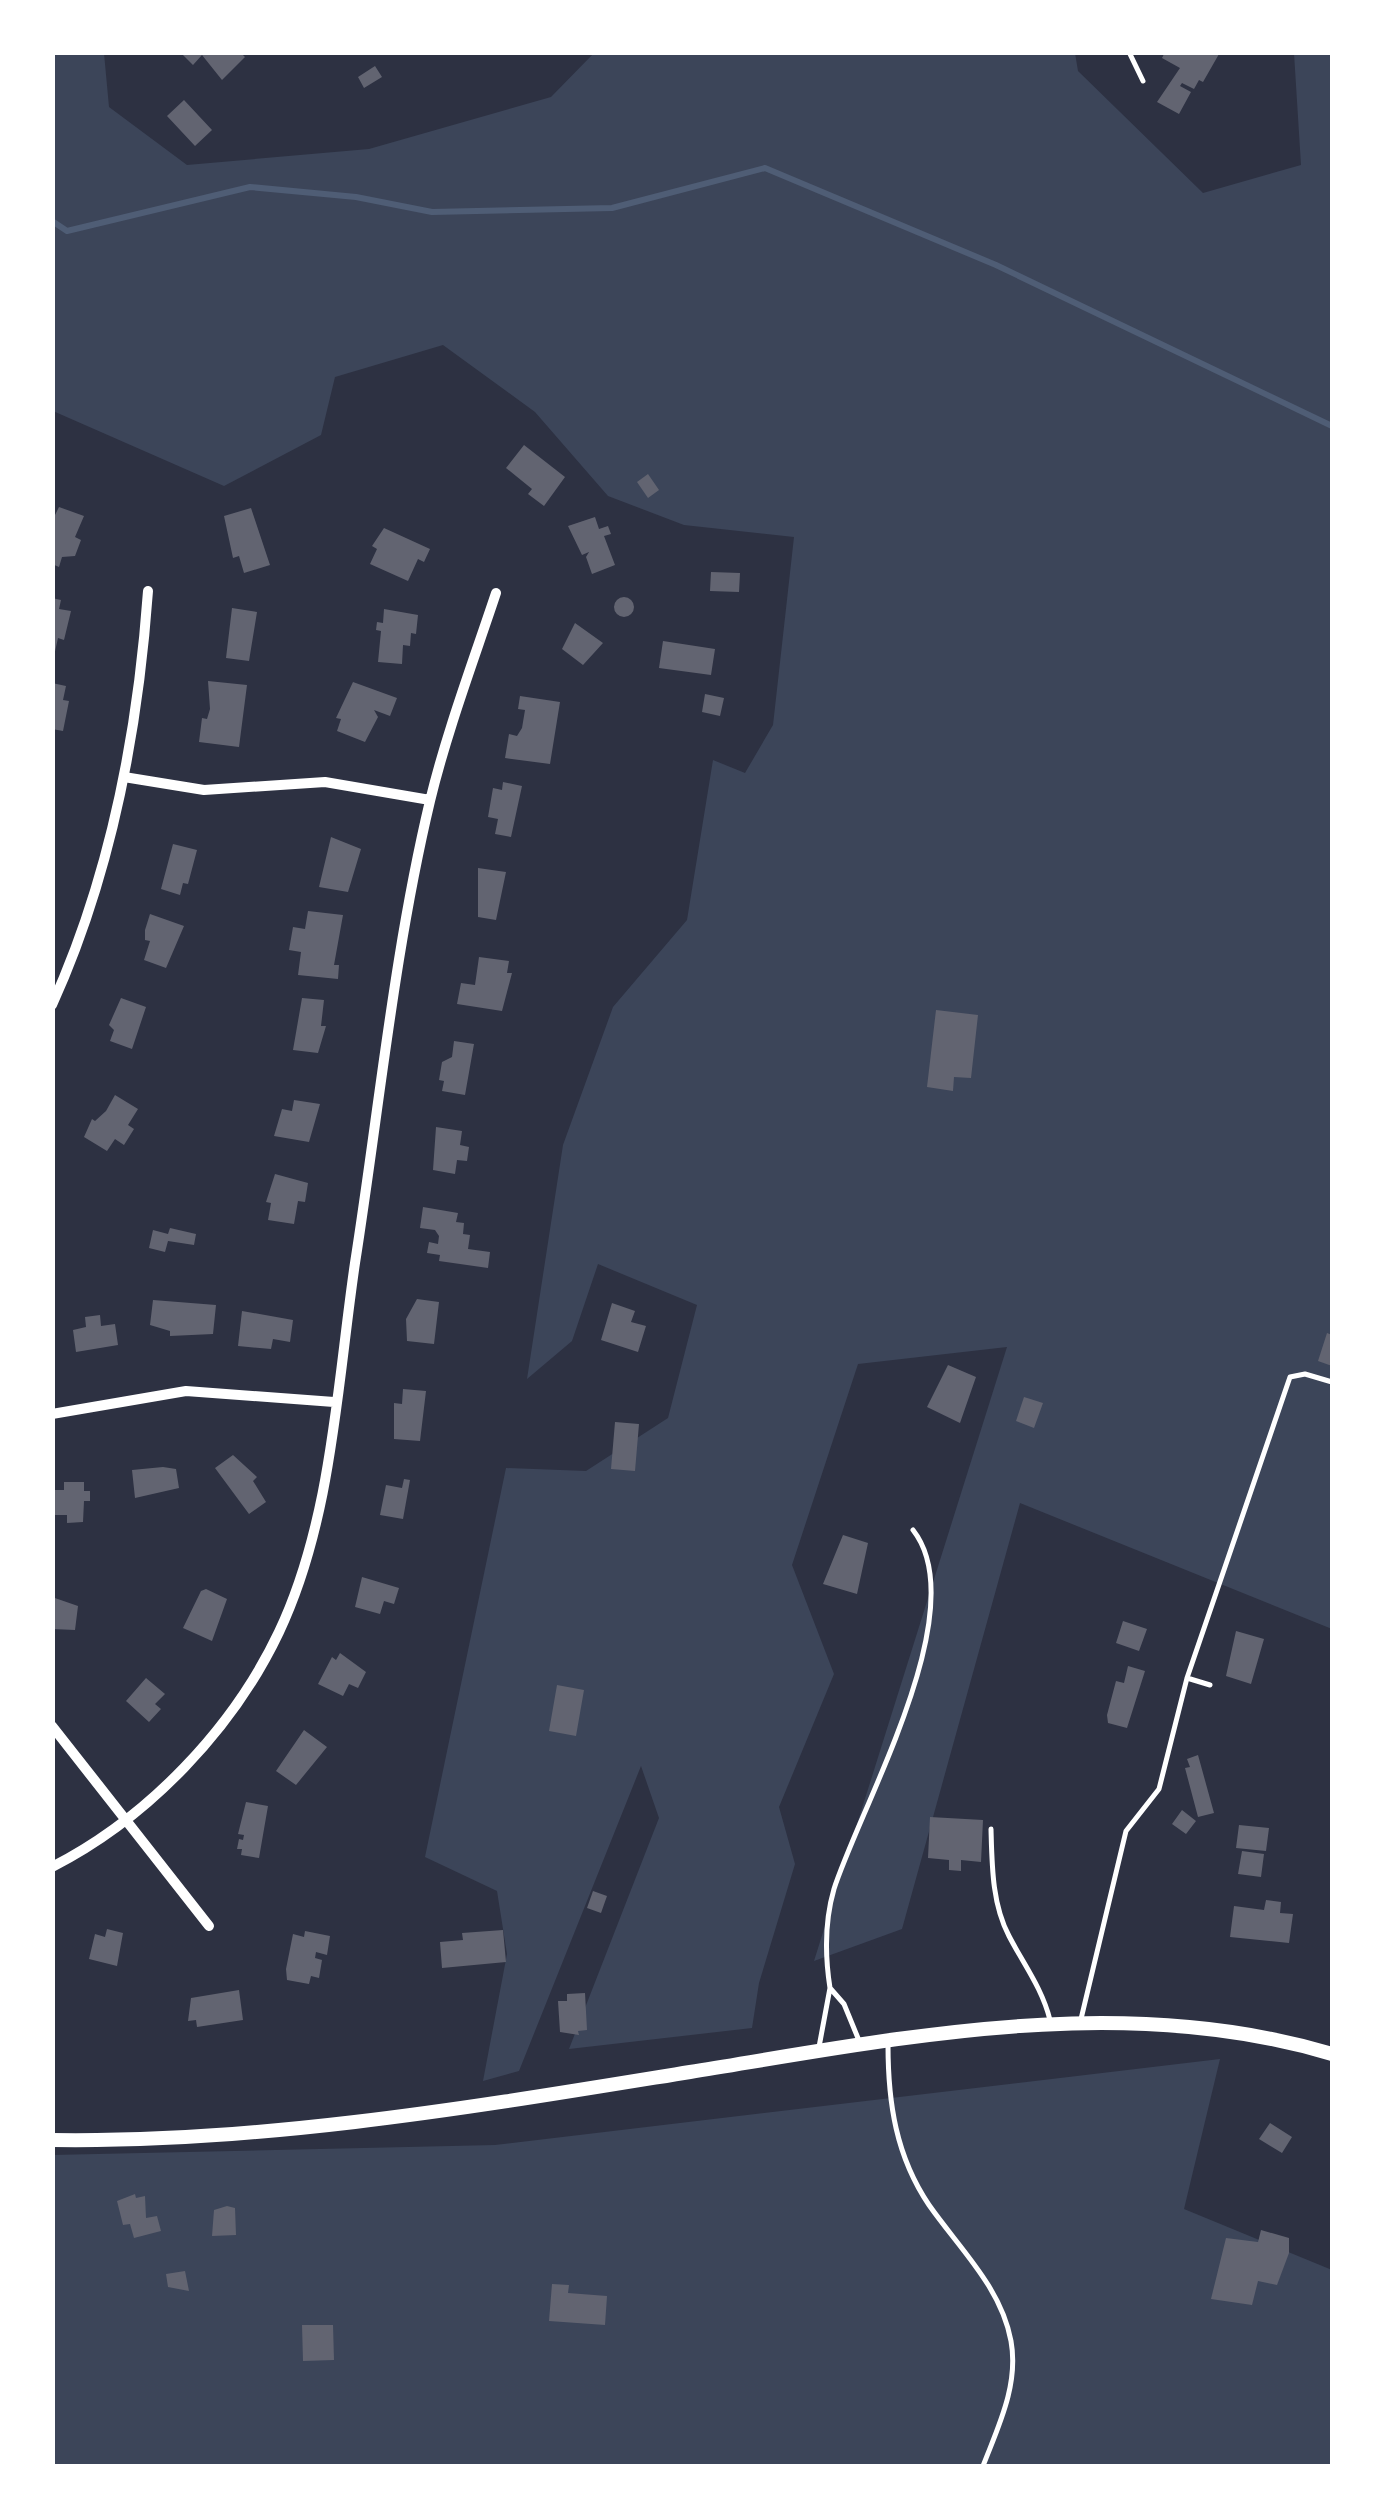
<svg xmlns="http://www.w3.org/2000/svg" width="1385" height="2519" font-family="'Work Sans',sans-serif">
<rect width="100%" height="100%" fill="#2d3142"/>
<path fill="#3c4559" d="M53,53H104L109,107L187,165L369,149L551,97L594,53H1075L1078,71L1203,193L1301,165L1294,53H1332V1629L1020,1503L902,1929L814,1961L1007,1347L858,1364L792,1565L834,1674L779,1807L795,1864L759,1983L752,2028L569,2049L659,1818L641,1766L519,2071L483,2081L507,1954L497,1891L425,1857L506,1468L586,1471L668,1418L697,1305L598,1264L572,1341L527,1379L563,1145L613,1007L687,920L713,760L745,773L773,725L794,537L684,525L608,496L535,412L443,345L335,377L321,435L224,486L53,411Z
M1220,2059L1184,2209L1332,2270V2466H53L52,2155L495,2145Z"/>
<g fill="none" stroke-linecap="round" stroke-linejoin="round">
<path stroke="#4f5d75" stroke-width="6" d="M52,221L67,231L250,187L356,197L432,212L612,208L765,168L996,265L1332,426"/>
</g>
<path fill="#626471" d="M180,52H240L245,57L222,80L202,55L193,65Z
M1165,52L1219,54L1203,82L1199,80L1194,89L1182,83L1180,86L1191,92L1179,114L1157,102L1180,68L1162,58Z
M375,66L382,77L364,88L358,77Z
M184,100L212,130L195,146L167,116Z
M524,445L565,477L544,506L528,494L532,489L506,468Z
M648,474L659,490L648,498L637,482Z
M59,507L84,516L75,537L81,540L75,556L62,557L59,567L52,564V521Z
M251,508L270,565L244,573L239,556L233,558L224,516Z
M595,517L599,529L608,526L611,534L604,536L615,565L592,574L586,557L589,552L582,555L568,526Z
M384,528L430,549L424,562L418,559L408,581L370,564L377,549L372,546Z
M711,572L740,573L739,592L710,591Z
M614 607a10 10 0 1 1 20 0a10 10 0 1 1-20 0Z
M52,598L61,600L59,609L71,611L64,640L58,638L54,656Z
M232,608L257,612L249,661L226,658Z
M384,609L418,615L416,634L411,633L410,646L403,645L402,664L378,662L381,631L376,630L377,622L383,623Z
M575,623L603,643L583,665L562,649Z
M663,641L715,649L711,675L659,668Z
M208,681L247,685L239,747L199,742L202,718L207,719L210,709Z
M353,682L397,698L390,716L374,710L378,717L365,742L337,731L341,719L336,718Z
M52,683L66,686L63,700L69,701L63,731L52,729Z
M705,694L724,698L720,716L702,712Z
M520,696L560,702L550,764L505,758L509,734L517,736L522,728L525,710L518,709Z
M503,782L522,786L511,837L495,834L498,819L488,817L493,788L502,790Z
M331,837L361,849L348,892L319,887Z
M173,844L197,850L188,884L183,883L180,895L161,889Z
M478,868L506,872L496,920L478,917Z
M308,911L343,915L334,965H339L338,979L298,975L301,952L289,950L293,927L305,929Z
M150,914L184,926L166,968L144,960L150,941L145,940V930Z
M479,957L509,961L507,973H512L502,1011L457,1004L461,983L475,985Z
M121,998L146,1007L132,1049L110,1041L114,1030L109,1025Z
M302,998L324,1000L321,1026H326L318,1053L293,1050Z
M936,1010L978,1015L971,1078L954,1077L953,1091L927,1087Z
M454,1041L474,1044L465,1095L442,1091L444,1081L439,1080L442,1062L452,1057Z
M115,1095L138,1109L128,1125L134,1129L124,1145L115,1139L107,1151L84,1137L92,1119L95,1121L106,1111Z
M294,1100L320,1104L309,1142L274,1136L282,1109L292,1111Z
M436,1127L462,1131L460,1145L469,1147L467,1161L457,1160L455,1174L433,1170Z
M275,1174L308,1183L305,1202L298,1201L294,1224L268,1220L271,1203L266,1202Z
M423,1207L458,1213L456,1222L464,1223L463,1234L470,1235L468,1249L490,1252L488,1268L439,1261L440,1255L427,1253L429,1242L438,1244L439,1236L435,1230L420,1228Z
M170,1228L196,1234L194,1245L168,1241L165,1252L149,1248L153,1230L168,1234Z
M417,1299L439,1302L434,1344L407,1341L406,1319Z
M153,1300L216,1305L213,1334L170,1336V1331L150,1325Z
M612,1303L635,1311L631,1322L646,1326L638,1352L601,1340Z
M242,1311L293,1320L290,1342L273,1339L271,1349L238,1346Z
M100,1315L101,1326L115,1324L118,1345L76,1352L73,1330L86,1327L85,1317Z
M1327,1333L1332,1335V1366L1318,1361Z
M948,1365L976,1377L960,1423L927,1407Z
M403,1389L426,1391L420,1441L394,1439V1403L402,1404Z
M1024,1397L1043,1403L1034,1428L1016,1421Z
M615,1422L639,1424L635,1471L611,1469Z
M233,1455L257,1477L253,1481L266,1502L249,1514L215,1468Z
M163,1467L176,1469L179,1488L135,1498L132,1470Z
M404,1479L410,1480L403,1519L380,1515L386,1485L402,1488Z
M64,1482H84V1491H90V1501H84L83,1522L67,1523V1515H52V1490H64Z
M843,1535L868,1543L857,1594L823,1584Z
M362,1577L399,1588L394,1604L384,1601L380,1614L355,1607Z
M206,1589L227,1599L212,1641L183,1628L201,1591Z
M52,1597L78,1606L75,1630L52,1629Z
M1123,1621L1147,1629L1139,1651L1116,1643Z
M1236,1631L1264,1639L1251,1684L1226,1676Z
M340,1653L366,1672L358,1688L349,1684L343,1696L318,1684L332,1657L336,1660Z
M1128,1666L1145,1671L1127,1728L1108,1723L1107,1715L1116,1681L1124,1683Z
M146,1678L165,1694L155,1704L161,1709L149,1722L126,1701Z
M557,1685L584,1690L576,1736L549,1731Z
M304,1730L327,1747L296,1785L276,1771Z
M1198,1755L1214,1813L1198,1817L1185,1768L1190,1767L1187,1759Z
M246,1802L268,1806L259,1858L241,1855L242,1849H237L239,1839L243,1840L244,1835L238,1834Z
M1182,1810L1196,1821L1186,1834L1172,1824Z
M930,1817L983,1820L981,1862L961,1860V1871L949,1870V1860L928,1858Z
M1239,1825L1269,1828L1266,1851L1236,1848Z
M1242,1851L1264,1854L1261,1877L1238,1874Z
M593,1891L607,1896L601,1913L587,1908Z
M1266,1900L1281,1902L1280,1913L1293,1914L1289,1943L1230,1937L1234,1906L1264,1910Z
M107,1929L123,1933L117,1966L89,1959L95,1934L105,1937Z
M503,1930L506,1962L442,1968L440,1942L463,1940L462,1933Z
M305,1931L330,1936L327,1955L316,1952L315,1958L322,1960L319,1978L311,1976L309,1984L287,1980L286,1969L293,1934L304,1937Z
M239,1990L243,2020L197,2027L196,2020L188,2021L191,1998Z
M585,1993L587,2030L578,2031L579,2035L560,2032L558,2001H567V1994Z
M1270,2123L1292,2137L1282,2153L1259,2139Z
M135,2194L136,2198L145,2196L146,2218L157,2216L161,2231L134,2238L130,2224L123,2225L117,2201Z
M227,2206L235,2208L236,2235L212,2236L214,2210Z
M1261,2230L1289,2238V2253L1277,2285L1258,2281L1252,2305L1211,2299L1226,2238L1258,2242Z
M185,2271L189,2291L168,2287L166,2274Z
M552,2284L569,2285L568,2293L607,2296L605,2325L549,2321Z
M302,2325H333L334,2360L303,2361Z"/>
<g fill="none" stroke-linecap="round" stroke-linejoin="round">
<path stroke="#fff" stroke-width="5" d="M1129,52L1143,81
M1187,1678L1290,1377L1305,1374L1332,1382
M991,1829C992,1865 992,1904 1009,1936C1024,1965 1042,1988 1050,2020
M830,1988C825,1956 825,1920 834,1889C861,1805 975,1609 913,1530
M1081,2019L1126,1831L1159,1789L1187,1678L1210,1685
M888,2045C888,2103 896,2156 929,2205C959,2248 1001,2287 1011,2341C1019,2385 998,2427 983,2466
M819,2047L830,1988L844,2004L860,2043"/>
<path stroke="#fff" stroke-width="10" d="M124,777L204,790L325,782L430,800
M52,1005C111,875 138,732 148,591
M52,1414L186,1391L334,1402
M52,1726L209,1926
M52,1867C148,1818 233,1729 279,1632C332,1520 337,1385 355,1263C379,1110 394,952 430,801C447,731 473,662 496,593"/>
<path stroke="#fff" stroke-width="14" d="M52,2140C266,2143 480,2106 690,2072C901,2038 1122,1991 1332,2054"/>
</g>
<rect width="1385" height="2519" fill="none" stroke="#ffffff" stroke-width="110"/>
</svg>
